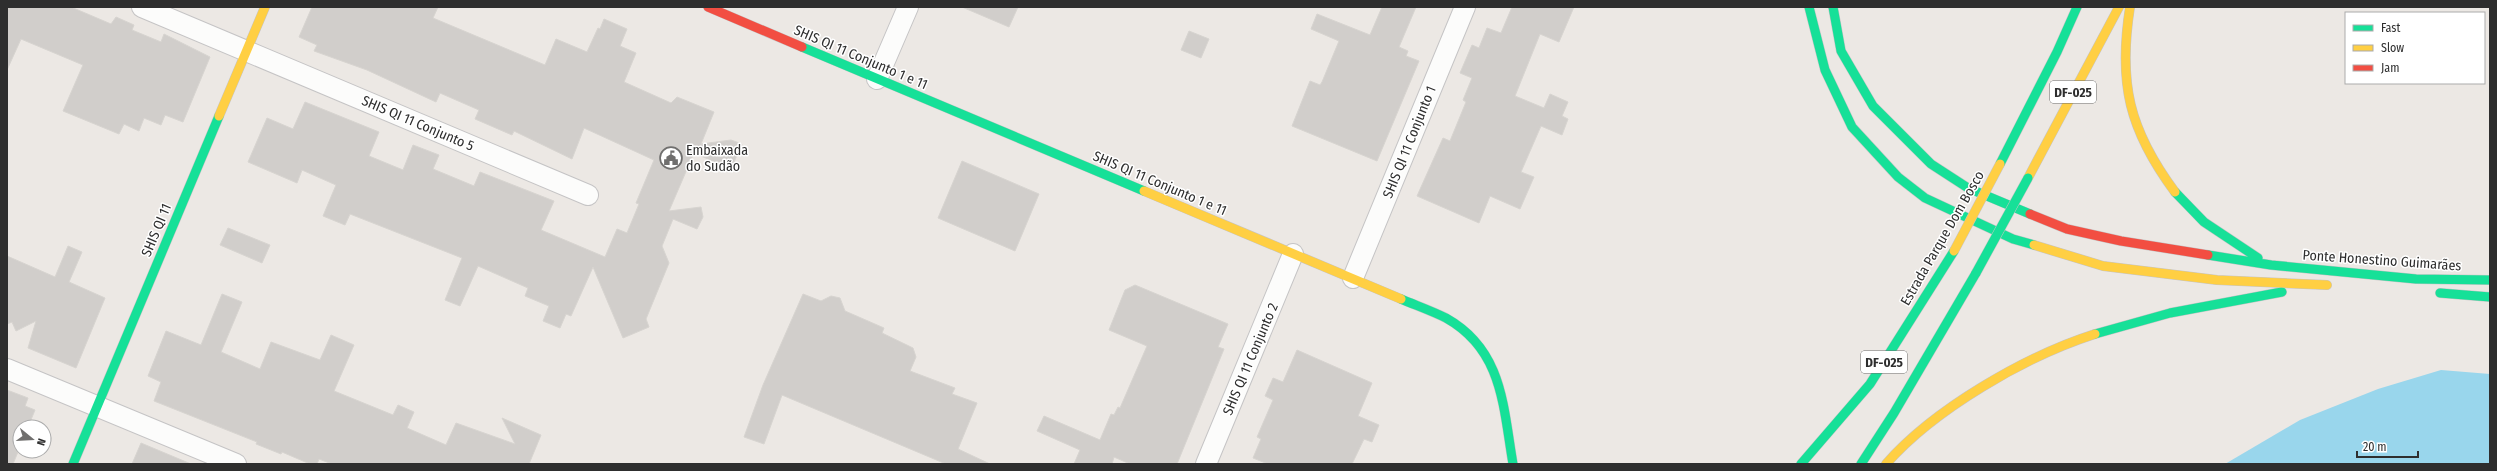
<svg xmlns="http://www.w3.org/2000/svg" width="2497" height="471" font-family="'Fira Sans Condensed',sans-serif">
<rect width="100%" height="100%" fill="#ece8e4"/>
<path fill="#99d6ec" d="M2441,370L2490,374V464H2225L2300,420L2378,389Z"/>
<path fill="#d1cecb" stroke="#d7d4d0" d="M7,7H71L111,24L116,17L134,25L132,30L161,42L164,34L210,57L183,122L165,115L161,125L144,118L139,131L124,124L119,134L63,111L83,65L21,39L7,70Z
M312,7H438L433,18L545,65L556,39L587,52L598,28L600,29L604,19L627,29L620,46L636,53L624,82L671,103L677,97L714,112L701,144L731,140L742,144L731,169L694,153L669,211L701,207L703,217L697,229L673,219L662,246L669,263L646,319L649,327L623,338L593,267L571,316L566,314L560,328L543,321L549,306L525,296L528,288L478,266L460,306L445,300L462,258L350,214L345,225L323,216L336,185L302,170L297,183L248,162L267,118L293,129L305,102L379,132L369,156L403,170L413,145L439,155L433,169L474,186L480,172L554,201L541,230L605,257L617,229L627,233L639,204L636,203L654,160L584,128L572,159L514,131L512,135L475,119L479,110L440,93L436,102L367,70L314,51L317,45L299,37Z
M962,7H1018L1009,27Z
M1382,7H1416L1399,47L1408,51L1406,56L1419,61L1377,161L1292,126L1310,81L1320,85L1322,82L1339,41L1311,29L1317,14L1370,35Z
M1512,7H1574L1559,42L1540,34L1515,96L1544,108L1550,94L1568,102L1562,116L1568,119L1562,135L1541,126L1521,172L1534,177L1520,209L1490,196L1479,223L1417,196L1443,138L1450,141L1466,102L1463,100L1472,78L1460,73L1472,45L1479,48L1487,28L1501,33Z
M1189,31L1209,39L1201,58L1181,50Z
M962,161L1039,194L1015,251L938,218Z
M228,228L270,245L262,263L220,245Z
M68,246L82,252L69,282L105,298L76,368L28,348L36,321L16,331L12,322L7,324V256L55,277Z
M1135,285L1228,324L1218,347L1224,349L1177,464H1130L1114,457L1112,464H1074L1080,450L1037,431L1044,416L1100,440L1111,414L1114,415L1118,407L1120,408L1147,346L1109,330L1125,290Z
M222,294L242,302L221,352L260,369L271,342L320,360L331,335L354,345L334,391L393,415L398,405L414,412L407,428L446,445L456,423L515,444L502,418L541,435L529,464H332L319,459L317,464H310L282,452L281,454L256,444L257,442L154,401L161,382L148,376L166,331L201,345Z
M803,294L821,301L831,296L840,298L845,311L884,328L882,333L913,348L916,357L910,371L955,388L952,394L977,403L958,449L990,464H946L782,395L764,444L744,437L763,385Z
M1297,350L1372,383L1358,416L1379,425L1372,442L1364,439L1352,464H1268L1253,458L1261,439L1257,437L1273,400L1265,396L1273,378L1283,382Z
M7,390L28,398L25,406L35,410L28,427H20V447L13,464H7Z
M141,443L191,464H132Z"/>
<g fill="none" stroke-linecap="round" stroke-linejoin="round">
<g stroke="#c5c4c5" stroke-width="22">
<path id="street" d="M142,7L588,195
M877,79L908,7
M1353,278L1465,7
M7,369L236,464
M1206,464L1293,254"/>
</g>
<g stroke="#c5c4c5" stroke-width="10">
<path id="fast" d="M1809,7L1825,70L1852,127L1898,177L1925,198L2013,239L2034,245
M1833,7L1841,51L1873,106L1931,164L1968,188L2030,214
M802,47L1144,191
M2000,164L2057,52L2077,7
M2175,192L2204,222L2258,258
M2208,255L2271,265
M2271,265L2416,279L2490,280
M2440,293L2490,297
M1401,299C1415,305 1432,311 1446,318C1503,350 1503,406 1513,464
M2095,334L2170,313L2282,292
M73,464L219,116
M1801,464L1870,384L1954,251
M1861,464L1894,413L1976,273"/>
</g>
<g stroke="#c5c4c5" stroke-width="10">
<path id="slow" d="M2130,7C2118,83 2129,130 2175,192
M219,116L265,7
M2028,178L2119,7
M1144,191L1401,299
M2034,245L2103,266L2217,280L2327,285
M1886,464C1934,409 2026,356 2095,334"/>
</g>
<g stroke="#c5c4c5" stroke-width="10">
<path id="jam" d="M708,7L802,47
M2030,214L2067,229L2121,241L2208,255"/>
</g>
<use href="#street" stroke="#fcfcfb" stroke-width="20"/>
<use href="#fast" stroke="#16e098" stroke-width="9"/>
<use href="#slow" stroke="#ffcf43" stroke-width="9"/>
<use href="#jam" stroke="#f24e42" stroke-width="9"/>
<g stroke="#c6c5c4" stroke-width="10" stroke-linecap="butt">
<path id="fast-bridge" d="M1976,273L2028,178"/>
</g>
<g stroke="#c6c5c4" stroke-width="10" stroke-linecap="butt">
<path id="slow-bridge" d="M1954,251L2000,164"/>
</g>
<use href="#fast-bridge" stroke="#16e098" stroke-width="9"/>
<use href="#slow-bridge" stroke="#ffcf43" stroke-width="9"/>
</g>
<defs>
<g id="civic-ring" transform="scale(1.15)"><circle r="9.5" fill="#fff" stroke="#706f6e" stroke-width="1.5"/><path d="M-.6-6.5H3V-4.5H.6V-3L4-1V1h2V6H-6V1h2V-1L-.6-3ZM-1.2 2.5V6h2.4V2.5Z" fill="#706f6e"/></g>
</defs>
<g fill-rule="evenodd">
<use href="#civic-ring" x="671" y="158"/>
</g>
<g text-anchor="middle" stroke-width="3" stroke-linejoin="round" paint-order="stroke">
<g fill="#fff" stroke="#6d6d6d" stroke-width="1">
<rect x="2050" y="81" width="46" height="22" rx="3"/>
<rect x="1861" y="351" width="46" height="22" rx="3"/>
</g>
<g font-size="13" font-weight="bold" fill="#2e2e2e">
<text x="2073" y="97">DF-025</text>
<text x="1884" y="367">DF-025</text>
</g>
<g font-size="14" fill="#2e2e2e" stroke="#fff">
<text transform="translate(861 57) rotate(23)" y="5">SHIS QI 11 Conjunto 1 e 11</text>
<text transform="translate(418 123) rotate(23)" y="5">SHIS QI 11 Conjunto 5</text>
<text transform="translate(1409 142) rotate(-68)" y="5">SHIS QI 11 Conjunto 1</text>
<text transform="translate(1160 183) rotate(23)" y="5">SHIS QI 11 Conjunto 1 e 11</text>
<text transform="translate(156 230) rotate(-67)" y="5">SHIS QI 11</text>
<text transform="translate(1942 238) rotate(-60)" y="5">Estrada Parque Dom Bosco</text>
<text transform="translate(2382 260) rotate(4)" y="5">Ponte Honestino Guimarães</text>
<text transform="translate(1250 359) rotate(-67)" y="5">SHIS QI 11 Conjunto 2</text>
</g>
<g font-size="14" fill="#2e2e2e" stroke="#fff" text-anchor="start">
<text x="686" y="155">Embaixada<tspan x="686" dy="16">do Sudão</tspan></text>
</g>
</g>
<rect width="2497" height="471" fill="none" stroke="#2e2e2e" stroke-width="16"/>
<rect x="2345" y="12" width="140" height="72" fill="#ffffff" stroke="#ababab"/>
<rect x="2353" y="25" width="20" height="6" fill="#16e098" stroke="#ababab"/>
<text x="2381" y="32" font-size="12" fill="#2e2e2e">Fast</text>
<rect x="2353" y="45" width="20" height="6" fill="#ffcf43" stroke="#ababab"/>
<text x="2381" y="52" font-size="12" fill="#2e2e2e">Slow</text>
<rect x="2353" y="65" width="20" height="6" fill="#f24e42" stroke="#ababab"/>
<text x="2381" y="72" font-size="12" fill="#2e2e2e">Jam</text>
<g transform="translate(32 439) rotate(108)"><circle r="19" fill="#ffffff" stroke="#ababab"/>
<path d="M0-3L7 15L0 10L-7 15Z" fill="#706f6e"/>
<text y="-6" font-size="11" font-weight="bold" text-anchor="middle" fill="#2e2e2e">N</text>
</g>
<path d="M2357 451v6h61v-6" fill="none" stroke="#2e2e2e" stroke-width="2"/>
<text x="2363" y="451" font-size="12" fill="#2e2e2e" stroke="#ffffff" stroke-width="3" paint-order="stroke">20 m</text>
</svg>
